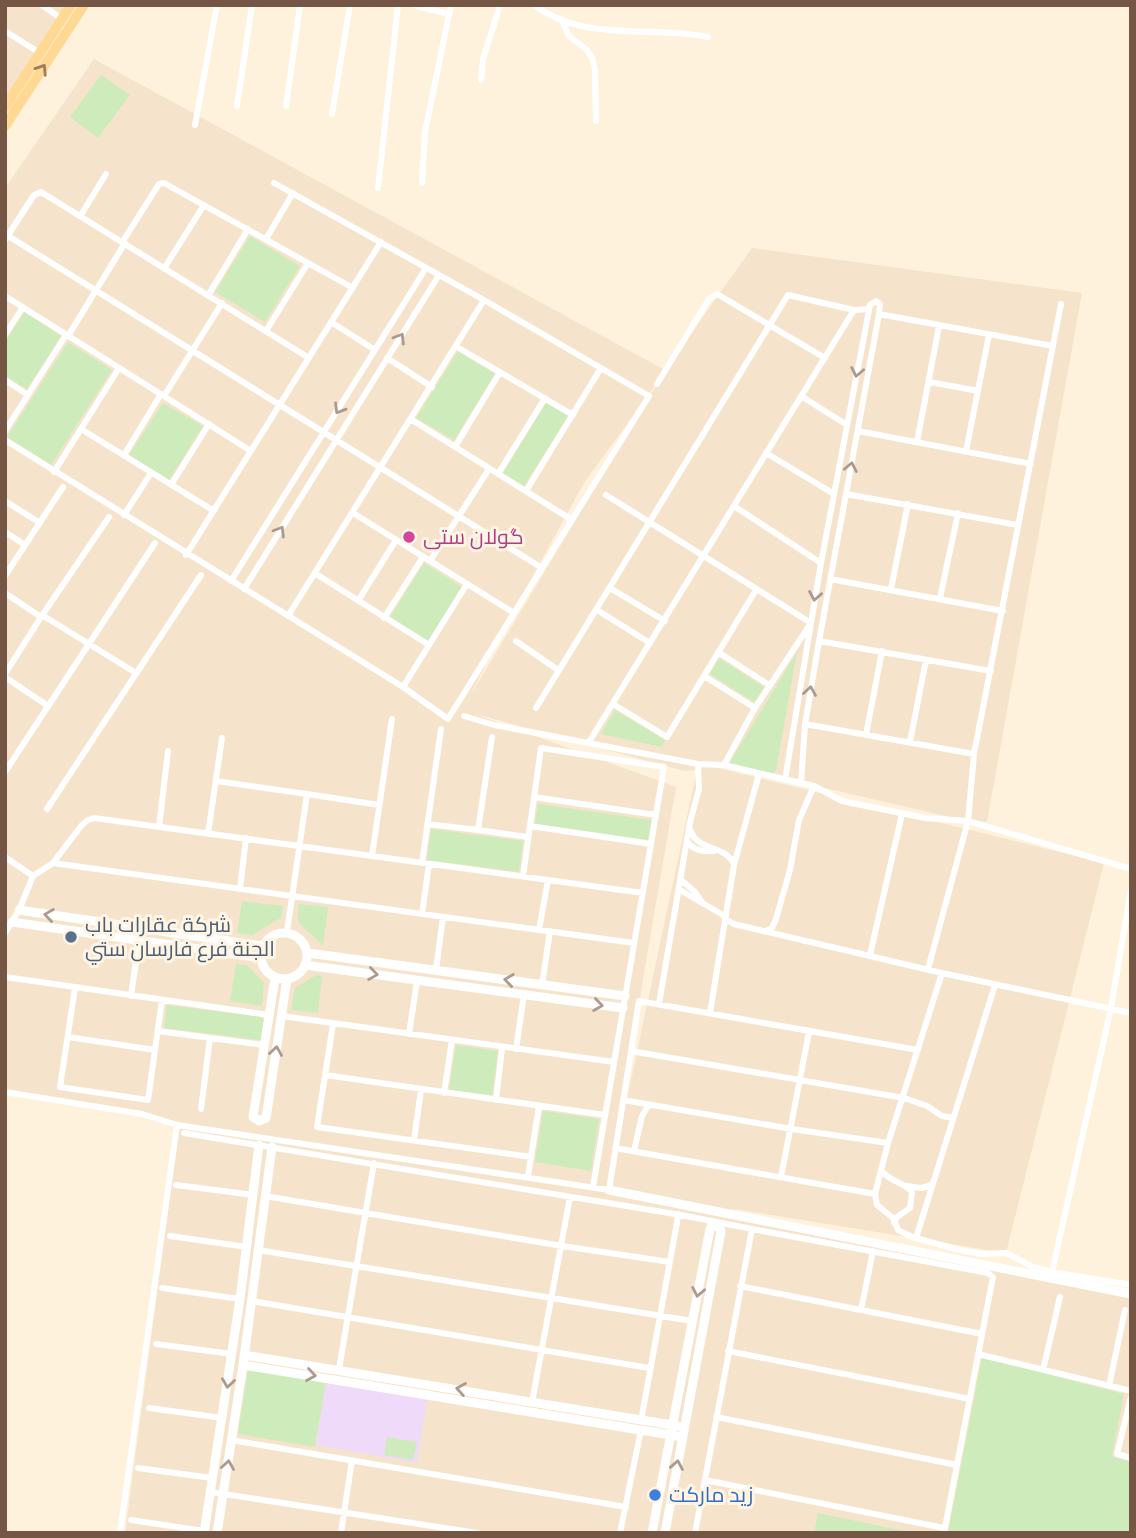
<svg xmlns="http://www.w3.org/2000/svg" width="1136" height="1538" font-family="'Exo 2',Cairo,sans-serif">
<rect width="100%" height="100%" fill="#fef2dd"/>
<path fill="#f6e3cb" fill-rule="evenodd" d="M5,5H66L5,101Z
M94,59L665,370L752,248L1082,293L987,822L968,821L724,765L714,767L1104,863L1006,1253L728,1208L846,1241L1131,1294V1533H125L180,1122L5,1094V188ZM659,380V381L470,696L502,632L584,483ZM475,714L684,771L697,770L625,1108L643,979L676,787Z"/>
<path fill="#efdafa" d="M326,1382L427,1399L417,1463L316,1445Z"/>
<path fill="#ceecbb" d="M101,75L130,95L98,138L70,117Z
M250,236L300,266L265,322L215,292Z
M24,312L61,336L27,389L5,376V342Z
M68,342L112,370L51,465L7,437Z
M458,351L495,374L454,440L416,418Z
M163,403L203,426L169,480L129,455Z
M546,403L568,416L524,486L503,473Z
M424,563L462,587L428,641L390,617Z
M797,652L776,770L770,775L727,767Z
M719,658L764,687L754,702L710,674Z
M615,710L665,740L662,747L601,734Z
M538,804L651,820L648,840L535,824Z
M431,829L523,841L519,872L427,860Z
M242,901L283,906L281,918L252,935L237,933Z
M298,904L328,907L323,946L298,922Z
M236,964L247,965L264,983L262,1006L230,1001Z
M316,975L322,976L318,1013L291,1010L295,988Z
M167,1005L261,1017L264,1020L261,1040L164,1028Z
M456,1045L498,1051L492,1095L449,1090Z
M543,1111L599,1119L591,1171L535,1162Z
M982,1357L1124,1394L1112,1456L1131,1462V1533H948Z
M248,1370L326,1382L315,1447L238,1434Z
M387,1437L417,1442L413,1460L384,1455Z
M818,1513L914,1533H814Z"/>
<g fill="none" stroke-linecap="round" stroke-linejoin="round">
<path stroke="#fff" stroke-width="6" d="M42,5L62,19
M414,5L448,14
M534,5C585,43 650,25 708,37
M562,21L569,36L587,50L592,58L595,70L596,121
M5,31L40,53
M481,80L483,59L500,5
M237,106L252,5
M286,106L300,5
M332,114L350,5
M195,125L217,5
M422,183L425,132L451,5
M378,188L398,5
M81,215L106,174
M5,234L542,568
M266,239L293,193
M5,240L34,195L41,192L309,358
M123,241L159,184L164,183L353,288
M165,267L204,205
M209,294L248,229
M5,296L251,451
M879,314L1053,346
M331,322L375,350
M266,331L308,263
M5,335L23,307
M68,336L125,243
M457,347L573,415
M387,358L432,387
M5,380L28,395
M930,382L978,391
M657,384L709,299L717,294L825,358
M164,396L222,303
M801,396L847,425
M412,420L572,520
M81,429L214,511
M5,431L66,335
M858,431L1031,464
M5,440L403,687L448,719L649,396L484,300L274,183
M917,442L939,326
M455,447L500,372
M966,451L989,335
M766,453L834,494
M124,455L161,394
M54,472L119,368
M498,474L545,398
M171,485L209,424
M526,491L601,368
M846,494L1018,525
M606,495L811,623L755,708L724,765
M5,501L40,523
M734,506L821,563
M353,513L514,613
M124,515L151,473
M5,532L25,545
M186,555L381,242
M430,561L489,469
M316,574L429,645
M5,576L63,487
M830,579L1003,611
M231,581L426,268
M610,588L665,621
M244,589L439,275
M891,589L908,504
M5,593L41,617
M940,598L958,513
M358,601L396,540
M597,610L650,643
M42,615L136,673
M288,616L484,300
M384,618L423,557
M516,641L558,670
M819,641L991,671
M718,652L769,685
M5,674L41,617L109,517
M704,676L755,708
M5,677L48,706
M403,687L467,584
M613,704L667,737L756,590
M536,708L788,295L854,310L869,309
M464,716L494,725L698,764
M805,724L974,754
M866,735L882,651
M492,737L478,830L528,837
M589,742L854,310
M910,742L926,660
M5,772L155,543
M785,780L821,563L870,305L876,301L880,304L879,314L819,641L805,724L801,783
M216,781L307,794
M534,797L656,815
M47,809L201,575
M427,824L478,830
M530,826L651,844
M159,827L168,751
M691,831C697,851 727,845 734,865
M208,834L222,738
M687,841C693,851 704,852 714,851
M372,856L392,719
M5,857L33,876
M53,863L634,943
M422,863L441,729
M523,876L541,748L664,767L593,1187
M681,880L694,891L702,902
M240,889L246,838
M680,890L723,915L725,919L734,924L942,973L1131,1013
M422,914L429,864
M539,930L548,880
M766,931L772,928L776,919L790,870L799,820L814,786
M287,932L307,794L379,805
M5,933L19,910L33,876L53,863L81,826L88,820L94,818L643,893
M870,955L902,814
M928,969L968,821L974,754L1061,304
M436,970L443,917
M942,973L888,1143L875,1194L877,1205L893,1218L898,1230L912,1237L956,1249L981,1254L1006,1253L1033,1267L1052,1272L1131,1285
M5,977L269,1015
M542,985L550,931
M75,988L60,1087L148,1100L162,1000
M131,996L139,940
M659,1004L690,822L699,789L698,764L724,765L814,786L842,801L925,818L968,821L1131,869
M710,1013L734,865L759,774
M282,1016L614,1062
M333,1024L317,1127L531,1157
M158,1031L264,1045
M409,1034L417,981
M68,1037L155,1050
M516,1049L524,995
M631,1051L904,1098L927,1106L942,1116L953,1118
M325,1075L605,1115
M5,1092L142,1114L177,1125L609,1190L639,1001L918,1050
M444,1093L452,1040
M496,1100L502,1048
M623,1100L792,1129L888,1143
M201,1109L210,1038
M184,1133L675,1214L678,1217L641,1421
M414,1140L421,1090
M615,1148L875,1194
M634,1151L642,1116L648,1106L652,1105
M881,1170C889,1182 903,1181 912,1192L910,1208L897,1217L894,1223
M528,1176L539,1106
M781,1177L809,1032
M176,1185L254,1195
M907,1186L921,1188L932,1185
M265,1196L562,1246L670,1262
M676,1214L752,1229L695,1533
M752,1229L988,1273L993,1277L944,1533
M170,1236L247,1247
M916,1238L995,985
M258,1250L692,1321
M1052,1272L1111,1008L1131,890
M740,1286L982,1334
M162,1288L240,1299
M252,1301L649,1368
M861,1310L873,1251
M156,1344L232,1354
M728,1351L970,1399
M978,1354L1131,1391
M339,1369L374,1163
M1043,1370L1060,1297
M1109,1386L1125,1310
M1131,1397L1117,1454L1131,1458
M532,1402L570,1197
M149,1408L223,1418
M716,1417L957,1465
M231,1440L626,1507
M138,1468L212,1478
M705,1480L944,1528
M211,1492L477,1533
M131,1520L204,1531
M120,1533L177,1125
M341,1533L352,1460
M620,1533L641,1430"/>
<path stroke="#fff" stroke-width="9" d="M19,910L262,946
M12,922L261,958
M261 956a23 23 0 1 1 46 0a23 23 0 1 1-46 0Z
M308,953L625,996
M305,965L623,1008
M275,978L253,1117L259,1121L266,1118L287,979
M609,1190L1131,1294
M244,1355L678,1426
M243,1365L677,1436
M204,1533L240,1299L259,1145
M217,1533L243,1365L272,1147
M652,1533L710,1229L712,1225L720,1228L721,1231L665,1533"/>
<path stroke="#ffd993" stroke-width="10" d="M5,107L71,5
M5,126L84,5"/>
</g>
<defs><path id="oneway-chevron" d="M-2-3.5L2.5 0L-2 3.5" fill="none" stroke-width="1.6" stroke-linecap="round" stroke-linejoin="round" transform="scale(1.75)"/></defs>
<use stroke="#9e7d5c" href="#oneway-chevron" transform="translate(42 69) rotate(-57)"/>
<g stroke="#ac9a8f">
<use href="#oneway-chevron" transform="translate(400 338) rotate(-58)"/>
<use href="#oneway-chevron" transform="translate(857 372) rotate(101)"/>
<use href="#oneway-chevron" transform="translate(339 409) rotate(121)"/>
<use href="#oneway-chevron" transform="translate(851 467) rotate(-79)"/>
<use href="#oneway-chevron" transform="translate(280 531) rotate(-58)"/>
<use href="#oneway-chevron" transform="translate(815 596) rotate(100)"/>
<use href="#oneway-chevron" transform="translate(810 691) rotate(-81)"/>
<use href="#oneway-chevron" transform="translate(49 915) rotate(-172)"/>
<use href="#oneway-chevron" transform="translate(373 974) rotate(8)"/>
<use href="#oneway-chevron" transform="translate(509 980) rotate(-172)"/>
<use href="#oneway-chevron" transform="translate(598 1005) rotate(8)"/>
<use href="#oneway-chevron" transform="translate(276 1051) rotate(-81)"/>
<use href="#oneway-chevron" transform="translate(698 1292) rotate(101)"/>
<use href="#oneway-chevron" transform="translate(311 1375) rotate(9)"/>
<use href="#oneway-chevron" transform="translate(228 1383) rotate(98)"/>
<use href="#oneway-chevron" transform="translate(461 1389) rotate(-170)"/>
<use href="#oneway-chevron" transform="translate(228 1465) rotate(-81)"/>
<use href="#oneway-chevron" transform="translate(677 1465) rotate(-80)"/>
</g>
<circle fill="#d1479c" stroke="#fff5e5" stroke-width="2.5" cx="409" cy="537" r="7"/>
<circle fill="#5c6f8a" stroke="#fff5e5" stroke-width="2.5" cx="71" cy="937" r="7"/>
<circle fill="#3f7fe0" stroke="#fff5e5" stroke-width="2.5" cx="655" cy="1495" r="7"/>
<g text-anchor="middle" stroke-width="6" stroke-linejoin="round" paint-order="stroke">
<g font-size="21" fill="#b23c85" stroke="#fff5e5" text-anchor="start">
<text x="423" y="544">گولان ستی</text>
</g>
<g font-size="21" fill="#4e5e75" stroke="#fff5e5" text-anchor="start">
<text x="85" y="932">شرکة عقارات باب<tspan x="85" dy="24">الجنة فرع فارسان ستي</tspan></text>
</g>
<g font-size="21" fill="#366cbe" stroke="#fff5e5" text-anchor="start">
<text x="669" y="1502">زيد ماركت</text>
</g>
</g>
<rect width="1136" height="1538" fill="none" stroke="#755644" stroke-width="14"/>
</svg>
